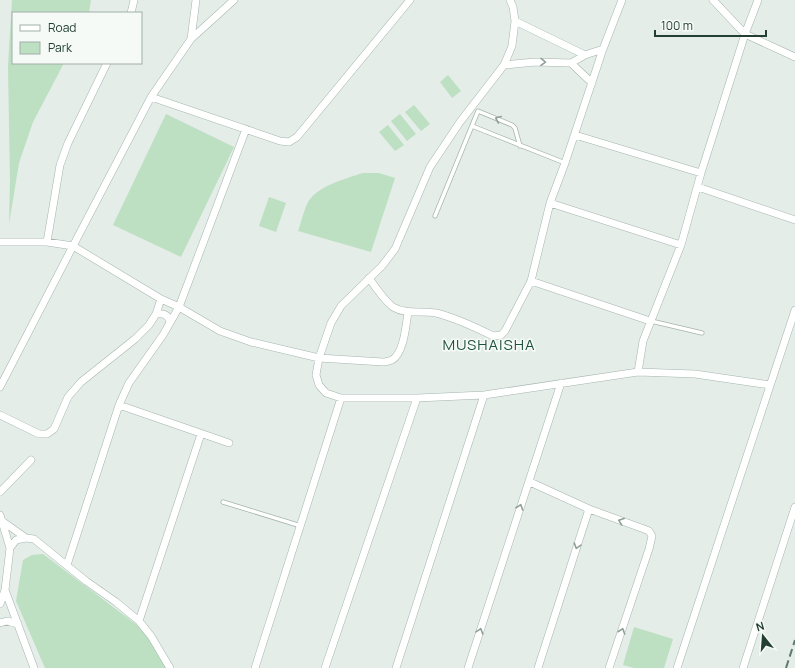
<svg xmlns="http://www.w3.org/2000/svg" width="795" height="668" font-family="Manrope,sans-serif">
<rect width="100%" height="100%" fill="#e4ede8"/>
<path fill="#bddfc2" d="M12,0H91L89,13H13V63H64L33,122L19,163L9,224L10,181L8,66Z
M448,75L461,91L452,98L440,82Z
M414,105L430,124L421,131L405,112Z
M166,114L234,147L181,257L113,225Z
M400,114L416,134L407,141L391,121Z
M388,125L404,145L395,151L379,132Z
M363,173H379L395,178L371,252L298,231C301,223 305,205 310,199C323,184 345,179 363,173Z
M269,197L286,203L276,232L259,226Z
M43,554L137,625L152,641L169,668H45L16,601L23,560L32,555Z
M634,627L673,639L664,668H634L623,665Z"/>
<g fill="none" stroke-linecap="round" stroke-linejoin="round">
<g stroke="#a6b5ae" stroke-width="5">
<path id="lane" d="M472,126L565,163
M435,216L478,111L512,125L515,128L520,146
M651,321L702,333
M223,502L301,526"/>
</g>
<g stroke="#a6b5ae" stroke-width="8">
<path id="street" d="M510,0L513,7L515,21L512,46L504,65L460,122L430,167L395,249L382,266L341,306L331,323L319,358L316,375L319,385L326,393L341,398H417L484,395L638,372L695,374L770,385
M713,0L745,34L795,57
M131,13L134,0
M515,21L585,55
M191,39L196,0
M571,63L592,83
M504,65L535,62L571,63L585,55L603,49
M151,97L280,141L289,142L297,137L410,0
M575,135L701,173
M698,187L795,220
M550,203L681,245
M0,242H47L73,246L161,299L179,307L220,331L251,342L319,358L383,362C386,362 389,361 392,360C404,353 406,325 408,312
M47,242L60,165L68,143L107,63
M369,278C376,288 384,300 393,307C406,315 422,310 436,313C456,318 475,327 493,336L501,335L505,331L531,281L550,203L565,163L603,49L622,0
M531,281L650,321
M156,314C163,313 167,314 170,321
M638,372L643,341L681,245L701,173L745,34L758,0
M0,387L73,246L151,97L191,39L234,0
M119,405L229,443
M0,415L39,434H47L54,429L68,397L81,382L135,339L149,325L156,314L161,299
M530,482L589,509L644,529L649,531L652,536L649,549L609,668
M0,492L31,460
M0,515L10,548
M2,521L26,538
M67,565L119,405L129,383L163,335L179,307L246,129
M5,590L34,668
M0,604L5,590L10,548L16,540L26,538L34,539L86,581L116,602L139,621L151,636L170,668
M139,621L201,434
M0,623L7,621L18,624
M255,668L341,398
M325,668L417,398
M396,668L484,395
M468,668L561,383
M538,668L589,509
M677,668L795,310
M743,668L795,507"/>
</g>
<use href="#lane" stroke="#fff" stroke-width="3.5"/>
<use href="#street" stroke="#fff" stroke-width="7"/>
<path stroke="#5e7b70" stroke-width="2" stroke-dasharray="8 4" stroke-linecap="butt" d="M786,668L795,640"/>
</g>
<defs><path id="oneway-chevron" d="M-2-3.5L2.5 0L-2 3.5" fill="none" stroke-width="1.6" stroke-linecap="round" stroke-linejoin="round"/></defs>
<g stroke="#919f9a">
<use href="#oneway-chevron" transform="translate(543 62) rotate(1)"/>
<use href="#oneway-chevron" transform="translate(498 119) rotate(-157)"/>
<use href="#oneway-chevron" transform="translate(520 507) rotate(-71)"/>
<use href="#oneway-chevron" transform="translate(621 521) rotate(-160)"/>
<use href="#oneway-chevron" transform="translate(577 546) rotate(108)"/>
<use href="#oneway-chevron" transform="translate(480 631) rotate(-72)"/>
<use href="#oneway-chevron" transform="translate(622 631) rotate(-71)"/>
</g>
<g text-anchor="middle" stroke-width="3.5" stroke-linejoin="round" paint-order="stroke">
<g font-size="15" letter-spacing="1" fill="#1e5240" stroke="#f5faf7">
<text x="489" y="350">MUSHAISHA</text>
</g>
</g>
<rect x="12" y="12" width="130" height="52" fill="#f5faf7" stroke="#a1afa9"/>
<rect x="20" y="25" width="20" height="6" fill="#ffffff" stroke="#a1afa9"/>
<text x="48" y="32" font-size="12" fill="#233f34">Road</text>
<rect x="20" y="42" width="20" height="12" fill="#bddfc2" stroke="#a1afa9"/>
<text x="48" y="52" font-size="12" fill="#233f34">Park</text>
<g transform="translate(763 636) rotate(343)" stroke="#f5faf7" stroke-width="3" paint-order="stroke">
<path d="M0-3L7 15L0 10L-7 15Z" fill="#233f34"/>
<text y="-6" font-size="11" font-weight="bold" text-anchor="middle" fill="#233f34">N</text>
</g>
<path d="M655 30v6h111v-6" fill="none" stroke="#233f34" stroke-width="2"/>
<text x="661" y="30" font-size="12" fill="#233f34" stroke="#f5faf7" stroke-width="3" paint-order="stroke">100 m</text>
</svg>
